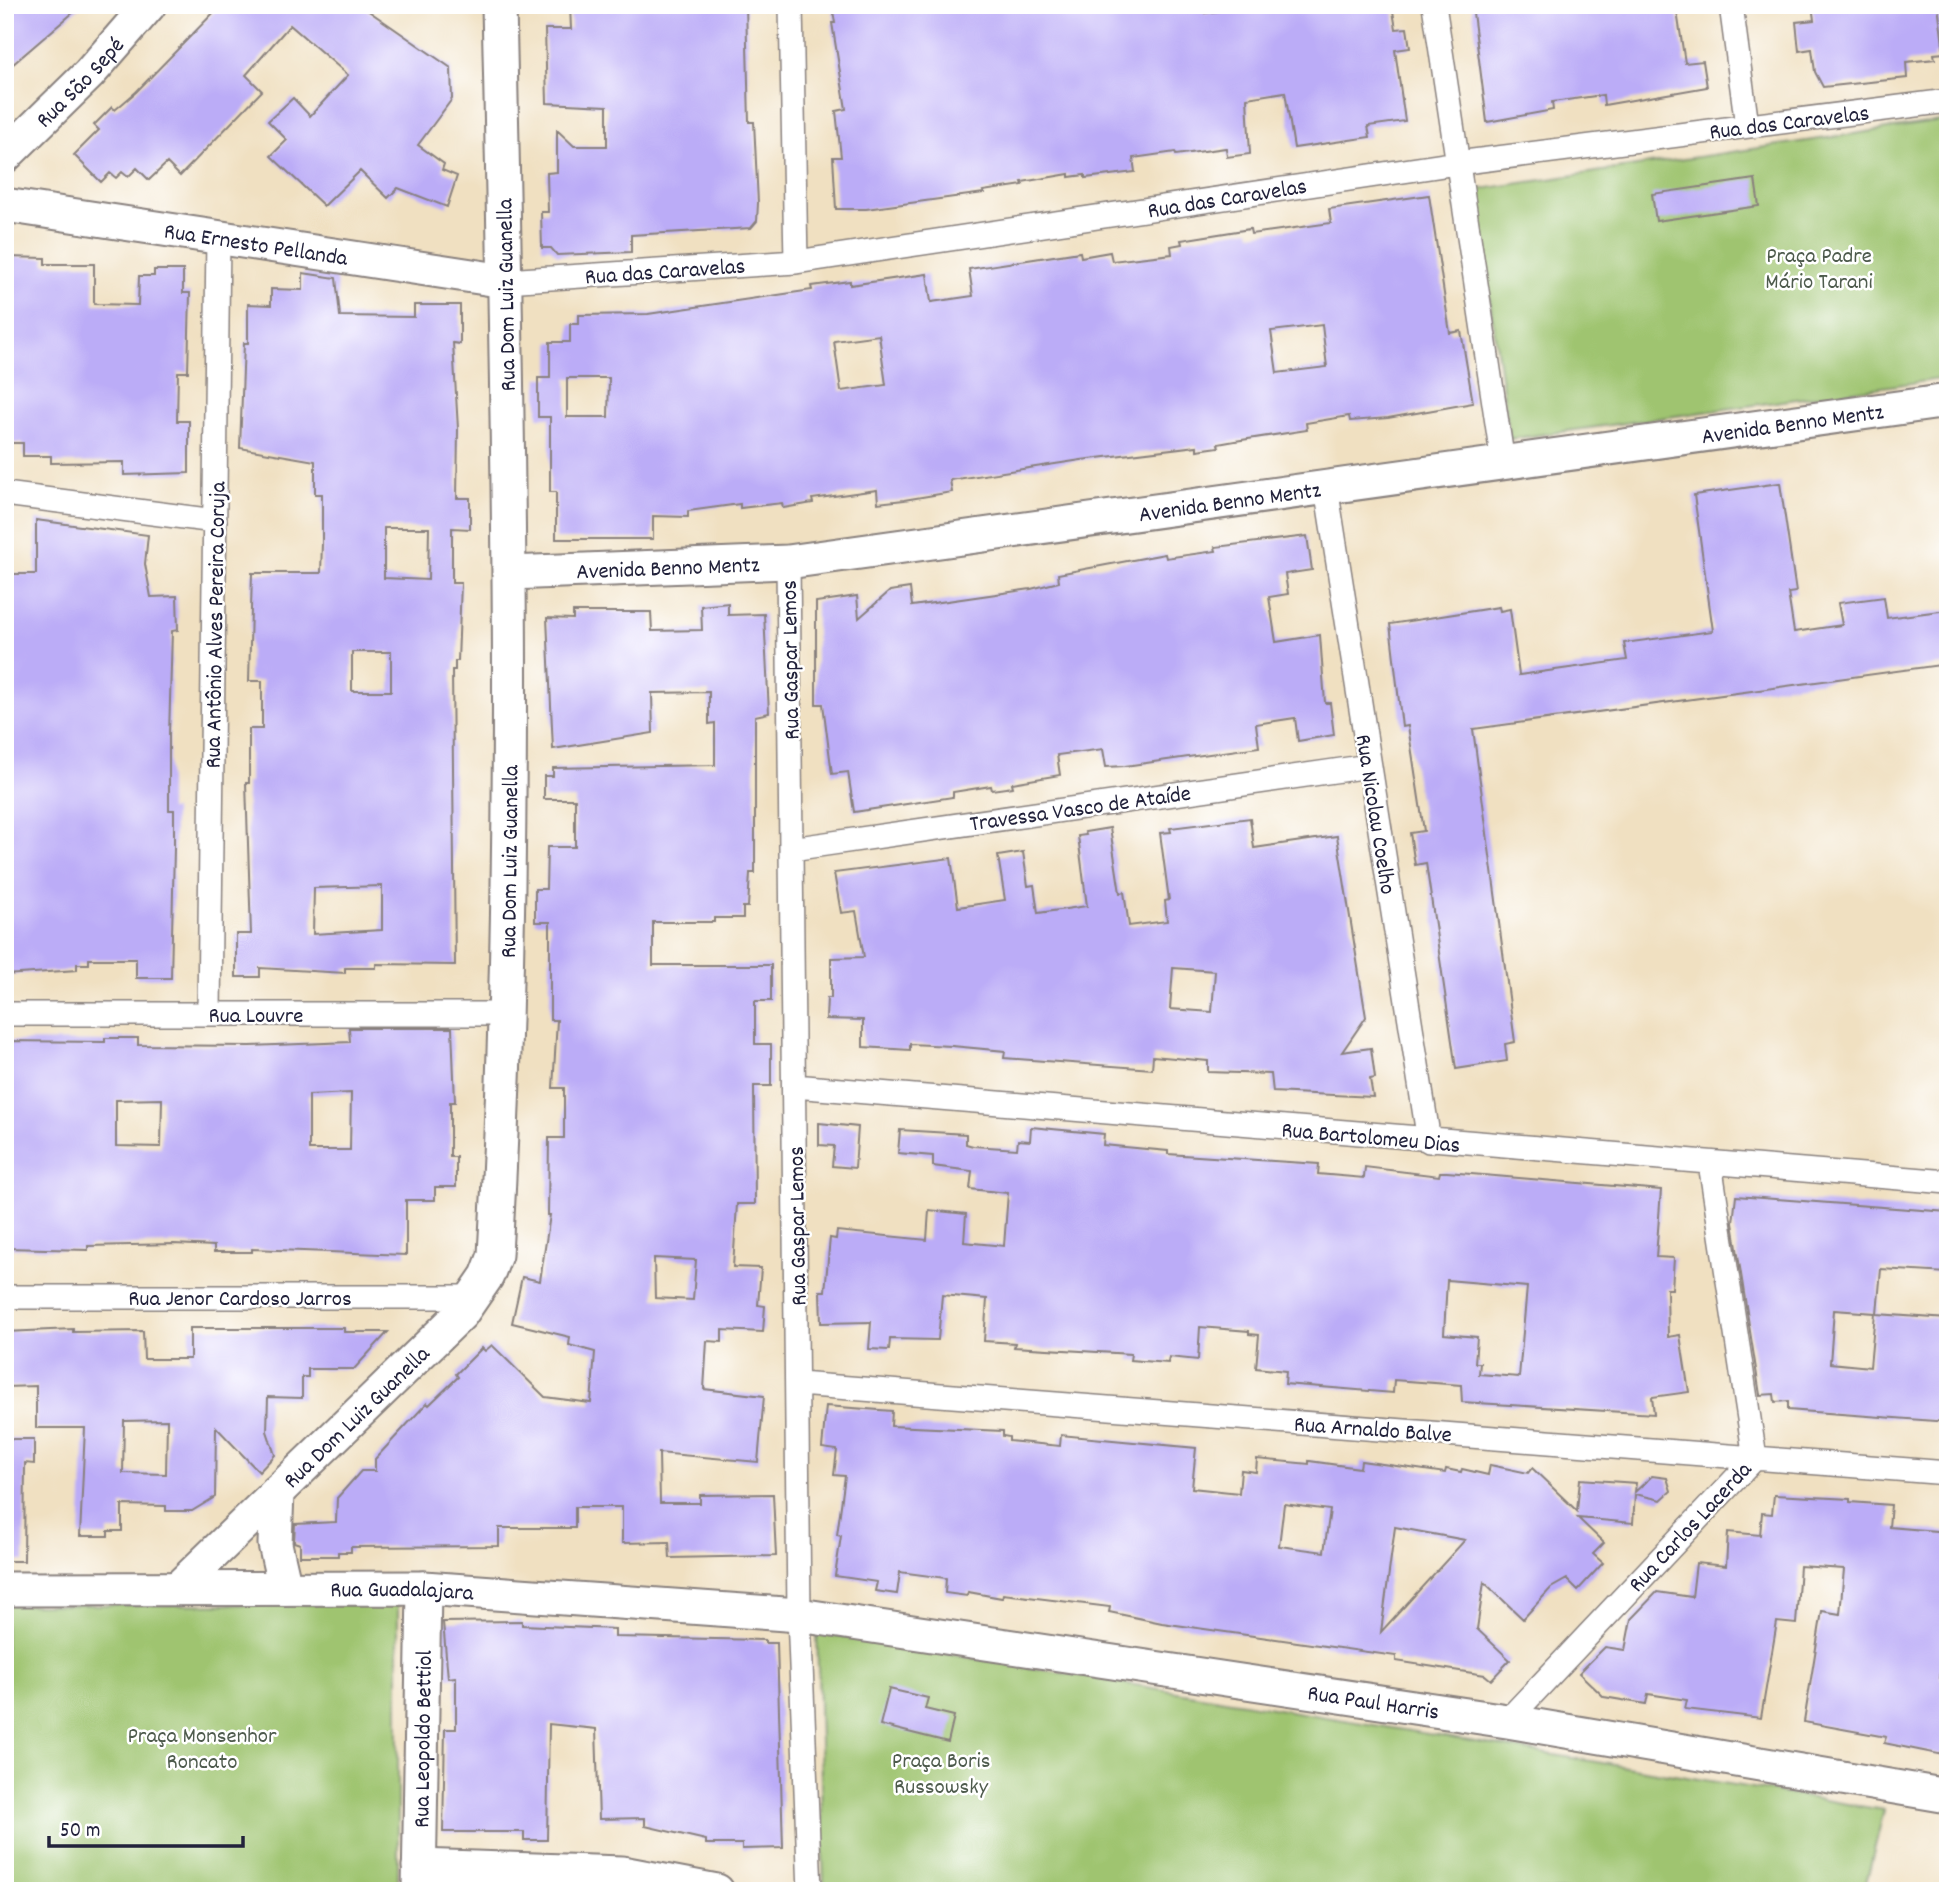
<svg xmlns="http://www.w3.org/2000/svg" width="1953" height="1896" font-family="Dekko,sans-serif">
<rect width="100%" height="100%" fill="#fff"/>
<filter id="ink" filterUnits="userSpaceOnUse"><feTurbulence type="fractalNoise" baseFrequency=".0143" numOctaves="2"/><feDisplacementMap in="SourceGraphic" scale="14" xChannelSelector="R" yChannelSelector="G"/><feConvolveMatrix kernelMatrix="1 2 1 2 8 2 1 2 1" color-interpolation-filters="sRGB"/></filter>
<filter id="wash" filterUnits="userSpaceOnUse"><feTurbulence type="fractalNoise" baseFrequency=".00686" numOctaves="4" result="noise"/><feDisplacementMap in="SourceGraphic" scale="28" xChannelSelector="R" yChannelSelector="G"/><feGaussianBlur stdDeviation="1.57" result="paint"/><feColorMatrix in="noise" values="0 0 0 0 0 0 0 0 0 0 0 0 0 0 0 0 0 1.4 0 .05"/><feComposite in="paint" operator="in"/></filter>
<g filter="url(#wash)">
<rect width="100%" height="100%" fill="#f0e0c1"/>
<path fill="#9fc46f" stroke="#607355" stroke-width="2" d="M1948,120V378L1510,439L1474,190Z
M398,1604V1891H5V1605Z
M817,1632L1884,1810L1864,1891H824Z"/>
<g id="blocks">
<path fill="#bbacf7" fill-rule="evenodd" d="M5,5H82L5,71Z
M221,5H360L451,68L452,99L418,145L444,164L442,170L457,176L447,207L398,188L388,198L360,171L324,206L271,156L287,140L268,121L293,98L310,116L348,75L290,25L246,75L262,91L180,176L167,163L149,180L137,168L128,177L122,172L116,178L110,173L101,182L74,155L99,130L94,125L112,107L115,110L136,92Z
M570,5H746L749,122H754L758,203L757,221L751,228L631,235V252L557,255L551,248H542L541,212H548L547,173L557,172V130L574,146H607V106L547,103L545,29H571Z
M871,5H1204L1205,13L1260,5H1392L1396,29L1407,28L1410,48L1395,50L1405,121L1368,126L1370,137L1294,148L1285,92L1247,98L1250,154L1227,157L1226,148L1176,155L1175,152L1133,158L1135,172L1085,178V175L1069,177V174L1022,182L1023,185L983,191L984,193L866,209H836L833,157H841L836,111L846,109L832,23H835L833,11Z
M1472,5H1676L1685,63L1703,61L1707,87L1604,105L1603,95L1552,102L1553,110L1487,122Z
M1812,5H1938L1944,53L1934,54L1935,59L1906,62L1907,78L1823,87L1815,72L1812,49L1799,51L1796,22L1814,20Z
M1755,179L1759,206L1656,221L1652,194Z
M1429,195L1450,333L1461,331L1473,403L1388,418L1350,421L1349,416L1306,423L1307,430L1235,441L1218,444L1219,447L1197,450V446L1081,460L950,480L952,492L904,500L878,503L877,490L812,499L813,503L783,508L782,503L740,508V504L688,511V517L653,516V539H556V492H550V417H538V378H550V342H570V324H579V315L648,314L812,290L811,286L850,281V285L927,274L931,302L973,296L969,269L1080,252L1081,257L1110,252L1112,261L1172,254L1171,246L1182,244L1181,240L1250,229L1251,234L1331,223L1329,209ZM1322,325L1327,367L1277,373L1271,331ZM879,335L886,385L841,391L834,341ZM567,378H609L608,417H567Z
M7,257L45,258V264H94V304L138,305L139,276H154V270H183V293H190L188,372H178L177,421H189V473L124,475V462L51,463V456H23V443H7Z
M303,273L336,278L340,316L414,317V305H460V344L453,343L458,429L457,498H470V529L452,528V583H461L458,661H455V670H452L455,965L376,964V968H345V973L260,968V977H236V934H251L246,783H249V729H262V681H249L252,573H321L322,543V494H315V461L240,448L244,343H248V304L271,305V289L303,290ZM384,528H429L428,580L384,578ZM352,652H391V691H352ZM382,886V930L313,934L314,888Z
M1780,483L1796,592L1788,593L1794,632L1842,625L1838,603L1884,597L1887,618L1948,610V664L1473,729L1515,1042L1505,1044L1507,1061L1456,1069L1426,863L1415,865L1410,833L1424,831L1408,726L1402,727L1390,624L1499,607L1500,611L1510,609L1519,675L1627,660L1624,643L1713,631L1694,495Z
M36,520L148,535L145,564L151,597L177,596L178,630L172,631L169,735V810H174V848L171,978H136V959H89V964H77V970L5,975V574H36Z
M1307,536L1312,570L1285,574L1288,594L1269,597L1276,642L1320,635L1325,703H1330L1334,735L1298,741L1295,718L1256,724L1259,747L1125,766L1106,767L1103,749L1057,755L1060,775L1012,783L1013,787L992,790L991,786L953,792V797L854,812L848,772L832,774L823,704H816V602L857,596L859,618L890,591L910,588L912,606L1031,589L1059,582L1058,574L1138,559L1165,554L1166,558L1216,551L1215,547Z
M728,603V615L764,614L769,713L755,716V873H750L748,907H743V918H714V922H653V965H771V1001H755V1044H771V1086H754L755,1204H737L733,1267L761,1268L758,1305L765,1306L763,1332L722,1330V1342L707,1341L704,1389L764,1396L758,1462L659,1453L660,1503H700V1495L773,1494L776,1556L670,1558L669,1542L622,1543V1507H575V1528H499V1546L351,1547V1552H338V1556H300V1544L294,1542L295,1524L336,1522L337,1498L361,1471H375V1459L427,1403L429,1405L458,1377L456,1374L482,1348L485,1351L492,1345L545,1397L591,1403L595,1352L569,1345L570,1337L512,1323L522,1277L540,1281L550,1215H548L549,1138H564V1088H553L557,1020H550V922H535V889H546L547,847H575V799H544V776H553V768L715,765V723L709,724V692L652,693L653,733L553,749L547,618L573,619V612H651L652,631L702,630L701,606ZM654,1258L696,1260L693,1300L655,1298Z
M1250,818L1254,848L1337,836L1366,1017L1342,1052L1371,1048L1375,1078L1370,1079L1373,1097L1273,1092L1271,1074L1208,1072V1061L1153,1056L1152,1069L1004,1058L1005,1051L952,1046L910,1044V1050L863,1047V1020L826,1019L827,998H831V958L864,957L856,911L841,913L834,873L951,858L958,907L1005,900L998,856L1023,852L1028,886L1034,885L1038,913L1087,906L1078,836L1086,835L1085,832L1110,828L1120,893L1124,892L1129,926L1167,921L1165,901L1169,900L1160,833L1171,832L1170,828ZM1173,968L1215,971L1212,1012L1170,1009Z
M349,1028H452L455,1102H450V1157H456V1187H435V1200H406V1255L252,1249V1252H214V1246L174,1244L88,1246V1250L5,1248V1041L105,1042V1038H138V1045L250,1046L350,1042ZM351,1093L350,1150H309V1095ZM162,1099L161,1147L116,1146V1100Z
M819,1123L858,1127L855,1168L832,1166L834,1146L819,1145Z
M1031,1127L1104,1134L1103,1145L1168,1151V1154L1319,1164L1318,1174L1364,1178L1365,1167L1439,1176L1440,1172H1447L1661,1190L1656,1257L1674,1258L1672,1289H1667L1668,1337L1680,1335L1689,1392L1652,1397L1654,1414L1462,1402L1461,1385L1394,1380L1393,1393L1285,1384L1286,1371L1256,1368L1259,1335L1249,1334V1331L1200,1327L1198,1360L1169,1357L1168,1363L1130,1360L1131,1354L1014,1347L1015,1343L984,1341L987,1299L942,1295L938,1340L890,1339L889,1350L869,1349L871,1322L821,1323L820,1291H825L830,1238L836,1239L837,1231L927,1240L929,1210L966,1214L964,1242L1004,1246L1008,1193L970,1189L972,1171L933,1166V1156L898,1153L900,1130L966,1134V1144L973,1146L1017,1149L1018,1140L1030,1141ZM1447,1280L1527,1287L1519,1377L1479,1374L1480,1363H1475L1477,1337L1444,1334Z
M1736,1196L1948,1212V1273L1881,1269L1877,1314L1948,1319V1422L1788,1410V1401L1775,1402L1774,1394L1760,1395L1733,1223ZM1834,1310L1875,1313L1870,1367L1830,1363Z
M190,1328H344V1332H388L354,1369H308V1377H302V1398L268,1397L267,1431L275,1455L259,1472L216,1427L215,1497L192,1511H166V1506L122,1505V1531H108V1536H80L85,1428H36V1386L5,1387V1332L73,1329V1332L143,1331L144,1359H190ZM167,1420L166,1474L123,1473L124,1421Z
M826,1406L892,1411L891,1426L1003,1431V1436L1009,1437V1441L1060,1446L1061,1435L1196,1448L1192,1488L1239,1493L1241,1470L1256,1472L1257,1459L1309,1464V1461L1360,1468L1361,1461L1445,1473L1446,1469L1461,1472L1462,1469L1488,1475L1490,1465L1528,1473L1532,1468L1577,1511L1580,1479L1636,1483L1635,1492L1652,1476L1667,1478L1671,1491L1661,1500L1635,1494L1633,1523L1578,1518L1604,1543L1593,1554L1603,1563L1578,1590L1567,1579L1551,1588L1523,1619L1484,1582L1477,1629L1510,1660L1491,1680L1485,1675L1396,1661V1656L1162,1623L1109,1612L1110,1607L1003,1594L1002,1598L968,1592L967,1596L945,1593L946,1578L900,1572L897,1594L875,1591L877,1582L835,1576L841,1536L837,1535L845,1476L834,1475L837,1450L822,1448ZM1284,1504L1330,1510L1324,1552L1279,1546ZM1395,1527L1465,1540L1381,1632Z
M5,1439H34V1464L25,1463L24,1561H5Z
M1774,1495L1850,1499V1502L1891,1505L1889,1527L1948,1532L1945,1628L1948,1629L1940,1678L1948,1679V1756L1884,1743L1886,1737L1804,1722L1822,1611L1840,1614L1844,1569L1800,1566L1796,1624L1777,1622L1761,1718L1685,1709L1687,1700L1648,1694L1646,1704L1604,1697L1579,1673L1605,1647L1625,1650L1631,1619L1657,1592L1692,1597L1696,1563L1726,1566L1728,1532L1760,1535L1762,1513L1772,1514Z
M522,1621V1625L615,1629V1637L765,1640V1643H777L783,1848L742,1849V1844H706V1840L645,1826V1818L599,1819L596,1729L549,1724L547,1840H524V1832H443L445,1729H456V1677L448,1678L443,1622Z
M889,1689L928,1698L925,1709L954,1716L948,1742L880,1725Z"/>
</g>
</g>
<g filter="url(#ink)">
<use href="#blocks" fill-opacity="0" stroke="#89817e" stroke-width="2"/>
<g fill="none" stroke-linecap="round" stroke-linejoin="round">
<g stroke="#89817e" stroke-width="26">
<path id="street" d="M791,5L796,262
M1434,5L1503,463
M1731,5L1747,126
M505,281L796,262L1457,163L1948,101
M1326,487L1429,1141
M5,494L215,521
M788,562L799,1615L810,1891
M791,849L1369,766
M209,1013L218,236
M5,1014H506
M794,1086L1948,1182
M5,1297H474
M798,1384L1948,1473
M1507,1721L1755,1458L1710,1163"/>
</g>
<g stroke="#89817e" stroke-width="37">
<g id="secondary">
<path id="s1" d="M5,156L89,74L149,5"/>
<path id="s2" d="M5,205L505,281"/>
<path id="s3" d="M510,573L788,562L1948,401"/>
<path d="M277,1492L275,1544L285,1588"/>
<path id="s4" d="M178,1588L461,1314L487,1276L495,1255C519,839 508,422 499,5"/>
<path id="s5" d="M5,1589L424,1588L799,1615L1507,1721L1948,1796"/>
<path d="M419,1866L622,1873L717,1891"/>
<path id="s6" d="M419,1891L424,1588"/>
</g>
</g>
<use href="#street" stroke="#fff" stroke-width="23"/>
<use href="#secondary" stroke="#fff" stroke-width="33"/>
</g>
</g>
<g text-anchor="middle" stroke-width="5" stroke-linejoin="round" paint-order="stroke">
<g font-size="23" fill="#22223b" stroke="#fff">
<text dy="8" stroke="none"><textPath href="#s1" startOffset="105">Rua São Sepé</textPath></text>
<text transform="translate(1789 121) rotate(-7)" y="8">Rua das Caravelas</text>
<text transform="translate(1227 197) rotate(-9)" y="8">Rua das Caravelas</text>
<text dy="8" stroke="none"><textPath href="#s2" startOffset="254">Rua Ernesto Pellanda</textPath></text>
<text transform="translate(665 270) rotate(-4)" y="8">Rua das Caravelas</text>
<text transform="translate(505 295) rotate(-91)" y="8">Rua Dom Luiz Guanella</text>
<text dy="8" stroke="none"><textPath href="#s3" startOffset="1292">Avenida Benno Mentz</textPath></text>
<text dy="8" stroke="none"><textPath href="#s3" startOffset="724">Avenida Benno Mentz</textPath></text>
<text dy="8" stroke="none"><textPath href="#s3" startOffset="158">Avenida Benno Mentz</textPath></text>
<text transform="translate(214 625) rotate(-89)" y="8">Rua Antônio Alves Pereira Coruja</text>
<text transform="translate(789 660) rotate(-91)" y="8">Rua Gaspar Lemos</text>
<text transform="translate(1080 807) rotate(-8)" y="8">Travessa Vasco de Ataíde</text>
<text transform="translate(1377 814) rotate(81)" y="8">Rua Nicolau Coelho</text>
<text dy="8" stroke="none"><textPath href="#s4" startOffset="856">Rua Dom Luiz Guanella</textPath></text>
<text x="256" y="1022">Rua Louvre</text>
<text transform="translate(1371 1136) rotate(5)" y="8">Rua Bartolomeu Dias</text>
<text transform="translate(796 1226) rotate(-91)" y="8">Rua Gaspar Lemos</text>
<text x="240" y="1305">Rua Jenor Cardoso Jarros</text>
<text dy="8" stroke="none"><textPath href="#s4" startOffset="247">Rua Dom Luiz Guanella</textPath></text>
<text transform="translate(1373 1428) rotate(4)" y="8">Rua Arnaldo Balve</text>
<text transform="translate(1689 1526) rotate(-47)" y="8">Rua Carlos Lacerda</text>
<text dy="8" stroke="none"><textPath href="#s5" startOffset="397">Rua Guadalajara</textPath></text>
<text dy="8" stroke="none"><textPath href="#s5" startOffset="1376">Rua Paul Harris</textPath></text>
<text dy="8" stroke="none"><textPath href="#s6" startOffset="152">Rua Leopoldo Bettiol</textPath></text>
</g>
<g font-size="23" fill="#4e5b4d" stroke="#fff">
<text x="1819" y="262">Praça Padre<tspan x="1819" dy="26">Mário Tarani</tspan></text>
<text x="202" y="1742">Praça Monsenhor<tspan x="202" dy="26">Roncato</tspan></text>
<text x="941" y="1767">Praça Boris<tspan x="941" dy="26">Russowsky</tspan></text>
</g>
</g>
<rect width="1953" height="1896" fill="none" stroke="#fff" stroke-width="28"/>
<path d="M49 1836v10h194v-10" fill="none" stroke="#22223b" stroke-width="3.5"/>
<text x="60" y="1836" font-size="21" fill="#22223b" stroke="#ffffff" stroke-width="5" paint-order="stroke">50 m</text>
</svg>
